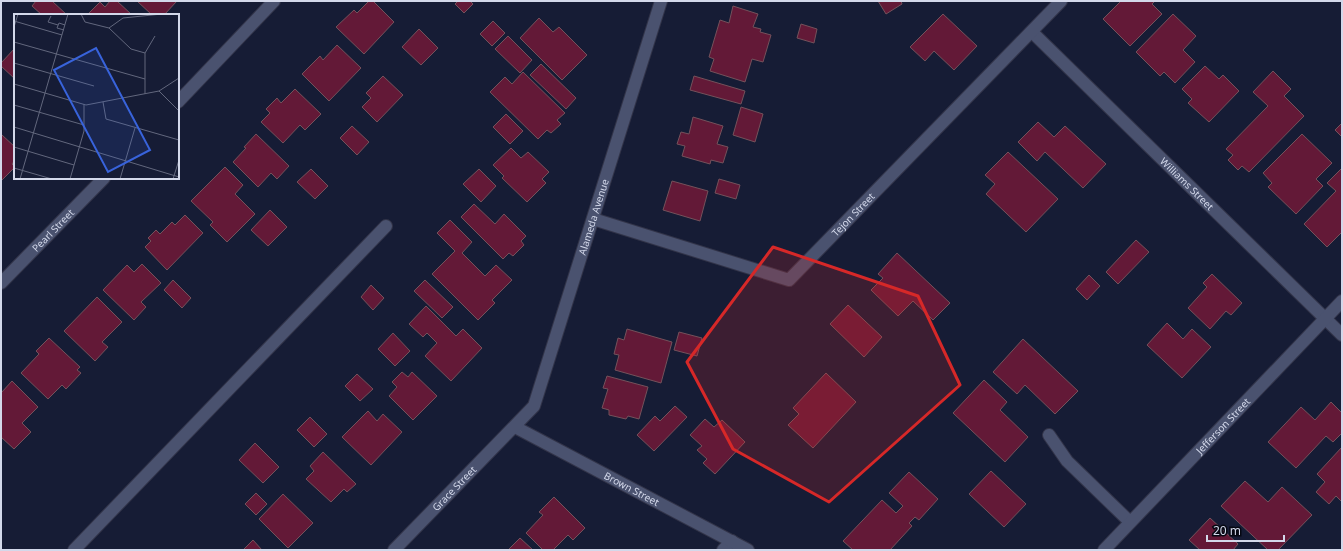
<svg xmlns="http://www.w3.org/2000/svg" width="1343" height="551" font-family="'Noto Sans',sans-serif">
<rect width="100%" height="100%" fill="#161c35"/>
<path fill="#631937" stroke="#74515b" d="M36,1H52L67,15H42L32,6Z
M110,1H117L132,15H87L100,2L105,7Z
M137,1H177L164,15H152Z
M369,1H373L394,22L364,54L336,27L354,10L357,13Z
M458,1H470L473,4L464,13L455,4Z
M878,1H901L902,4L886,14Z
M1121,1H1155L1152,4L1162,14L1130,46L1103,19Z
M733,6L758,14L753,27L761,29L760,32L771,35L763,62L752,59L745,82L710,71L714,59L709,57L720,20L729,23Z
M943,14L977,46L954,70L934,51L925,61L910,47Z
M1173,14L1196,36L1183,50L1195,62L1175,83L1164,72L1160,76L1136,52Z
M539,18L553,32L559,27L587,55L562,80L520,38Z
M493,21L505,33L492,46L480,34Z
M801,24L817,29L814,43L797,38Z
M419,29L438,48L421,65L402,47Z
M508,36L532,60L520,73L495,49Z
M337,45L361,68L329,101L302,74L320,56L323,60Z
M15,48V79L1,66V63Z
M541,64L576,98L566,109L530,75Z
M1205,66L1219,79L1223,75L1239,91L1209,122L1188,103L1192,99L1182,89Z
M1273,71L1291,89L1284,96L1304,116L1249,172L1242,166L1238,170L1228,160L1233,155L1226,149L1268,106L1253,92Z
M523,72L565,113L557,120L561,124L551,133L547,130L538,139L490,92L505,77L512,84Z
M383,76L403,95L377,122L362,107L371,98L366,93Z
M694,76L745,91L741,104L690,90Z
M295,89L321,114L305,130L300,125L283,143L261,122L270,113L266,109L277,98L281,103Z
M741,107L763,114L755,142L733,135Z
M506,114L523,131L510,144L493,127Z
M693,117L723,126L717,144L728,147L723,163L711,160L710,164L682,156L685,146L677,144L681,132L689,134Z
M1038,122L1054,137L1065,126L1106,164L1083,188L1045,152L1037,161L1018,142Z
M1342,123V137L1335,130Z
M352,126L369,142L357,155L340,138Z
M256,134L289,166L277,179L271,173L258,187L233,162L246,148L244,147Z
M1302,134L1332,163L1316,179L1323,186L1296,214L1268,187L1272,183L1263,173Z
M2,135L15,147V160L12,164L15,167L1,181V136Z
M511,148L521,158L528,152L549,172L542,179L546,183L527,202L502,178L504,176L493,165Z
M1008,152L1058,199L1026,232L986,194L995,184L985,175Z
M225,167L243,185L235,194L255,214L227,242L210,225L213,222L191,201Z
M1342,168V232L1327,247L1304,224L1336,191L1327,183Z
M311,169L328,186L315,199L297,182Z
M479,169L496,186L481,202L463,184Z
M719,179L740,185L736,199L715,193Z
M672,181L708,191L700,221L663,210Z
M474,204L495,224L504,214L526,236L521,241L524,245L513,256L509,253L503,259L461,217Z
M270,210L287,227L268,246L251,230Z
M185,215L203,233L167,270L145,247L151,241L148,238L156,230L160,234L172,222L175,225Z
M450,220L472,242L462,253L485,276L496,265L512,280L492,300L495,303L478,320L432,274L455,251L437,233Z
M1136,240L1149,252L1118,284L1106,272Z
M897,253L950,303L933,320L913,301L898,316L871,290L883,278L878,274Z
M142,264L161,283L141,302L146,307L134,320L103,290L127,265L134,272Z
M1212,274L1242,303L1231,315L1226,311L1210,329L1188,308L1207,287L1203,283Z
M1089,275L1100,286L1087,300L1076,289Z
M173,280L191,298L182,308L164,290Z
M425,280L453,307L442,318L414,291Z
M371,285L384,298L373,310L361,297Z
M97,297L122,322L102,342L108,347L95,361L64,331Z
M848,305L882,337L864,357L830,324Z
M426,306L456,336L463,329L482,348L451,381L425,356L437,343L427,333L423,337L409,324Z
M1167,323L1183,339L1192,329L1211,347L1182,378L1147,345Z
M627,329L672,342L661,383L615,370L619,355L614,354L618,338L624,340Z
M679,332L702,338L697,356L674,350Z
M393,333L410,351L395,366L378,349Z
M49,338L80,367L77,370L81,373L66,389L62,385L48,399L21,373L39,354L36,351Z
M1023,339L1078,391L1055,414L1025,385L1017,394L993,372Z
M402,372L408,377L412,372L437,396L413,420L389,396L397,387L392,382Z
M826,373L856,402L813,448L788,425L799,414L793,408Z
M357,374L373,389L360,401L345,386Z
M607,376L648,387L639,419L628,416L626,419L609,415V410L602,408L608,389L603,388Z
M984,380L1007,402L1000,410L1028,437L1005,462L953,413Z
M12,381L38,407L22,423L31,432L14,449L1,437V393Z
M1331,402L1342,413V433L1333,442L1326,436L1296,468L1268,442L1301,407L1315,420Z
M675,406L687,417L654,451L637,435L655,416L660,421Z
M368,411L377,421L383,414L402,432L371,465L342,437Z
M310,417L327,434L314,447L297,430Z
M705,419L714,427L722,420L745,442L715,474L703,463L707,459L697,450L702,446L690,435Z
M255,443L279,467L263,483L239,460Z
M1342,447V502L1336,496L1329,504L1316,492L1325,482L1317,474Z
M323,452L356,484L347,492L344,489L331,502L306,479L314,471L310,466Z
M991,471L1026,504L1004,527L969,494Z
M909,472L938,499L919,520L915,517L909,523L912,526L890,550H853L843,541L882,500L896,513L903,506L889,493Z
M1245,481L1268,502L1282,487L1312,515L1278,550H1268L1221,506Z
M256,493L267,504L256,515L245,504Z
M283,494L313,523L288,548L259,519Z
M554,497L585,528L573,540L568,535L553,550H543L526,533L543,515L539,512Z
M1210,518L1238,544L1233,550H1200L1189,540Z
M520,538L533,550H508Z
M253,540L262,550H243Z"/>
<g fill="none" stroke-linecap="round" stroke-linejoin="round">
<g stroke="#323449" stroke-width="14">
<path id="lane" d="M1049,435L1067,461L1130,522
M74,550L386,226
M723,550L732,541"/>
</g>
<g stroke="#323449" stroke-width="14">
<g id="street">
<path id="s1" d="M1032,32L1342,335"/>
<path d="M178,102L274,1"/>
<path id="s2" d="M593,219L789,280L1061,1"/>
<path id="s3" d="M1,283L104,178"/>
<path id="s4" d="M515,427L748,550"/>
<path id="s5" d="M394,550L534,406L661,1"/>
<path id="s6" d="M1104,550L1342,301"/>
</g>
</g>
<use href="#lane" stroke="#4a526f" stroke-width="12"/>
<use href="#street" stroke="#4a526f" stroke-width="12"/>
</g>
<path fill="#d62828" fill-opacity="0.2" stroke="#d62828" stroke-width="3" stroke-linejoin="round" d="M773,247L918,296L960,385L829,502L733,449L687,362Z"/>
<g text-anchor="middle" stroke-width="3" stroke-linejoin="round" paint-order="stroke">
<g font-size="10" fill="#d3d8ea" stroke="#050812">
<text dy="4" stroke="none"><textPath href="#s1" startOffset="217">Williams Street</textPath></text>
<text dy="4" stroke="none"><textPath href="#s2" startOffset="297">Tejon Street</textPath></text>
<text dy="4" stroke="none"><textPath href="#s5" startOffset="399">Alameda Avenue</textPath></text>
<text dy="4" stroke="none"><textPath href="#s3" startOffset="74">Pearl Street</textPath></text>
<text dy="4" stroke="none"><textPath href="#s6" startOffset="172">Jefferson Street</textPath></text>
<text dy="4" stroke="none"><textPath href="#s5" startOffset="86">Grace Street</textPath></text>
<text dy="4" stroke="none"><textPath href="#s4" startOffset="132">Brown Street</textPath></text>
</g>
</g>
<g transform="translate(14 14)">
<rect width="165" height="165" fill="#161c35"/>
<path fill="none" stroke="#62677d" stroke-width="1" d="M67,0L71,8L95,14L117,35L131,39M37,2L34,8L44,11M0,7L48,21M0,13L4,0M95,14L109,4L148,0M50,16L43,14L45,9L51,11M0,28L131,65M0,49L80,72M0,70L72,91L145,77L165,64M145,77L165,97M131,80V39L141,22M89,88L92,105L165,126M0,91L70,111M0,113L165,163M0,133L60,151M0,154L38,165M6,165L54,0M56,165L70,117V90M106,165L121,114M159,165L165,146"/>
<path fill="#3863db" fill-opacity="0.15" stroke="#3863db" stroke-width="2" d="M82,34L136,136L94,158L40,56Z"/>
<rect width="165" height="165" fill="none" stroke="#d3d8ea" stroke-width="2"/>
</g>
<rect width="1343" height="551" fill="none" stroke="#d3d8ea" stroke-width="4"/>
<path d="M1207 535v6h77v-6" fill="none" stroke="#d3d8ea" stroke-width="2"/>
<text x="1213" y="535" font-size="12" fill="#d3d8ea" stroke="#050812" stroke-width="3" paint-order="stroke">20 m</text>
</svg>
